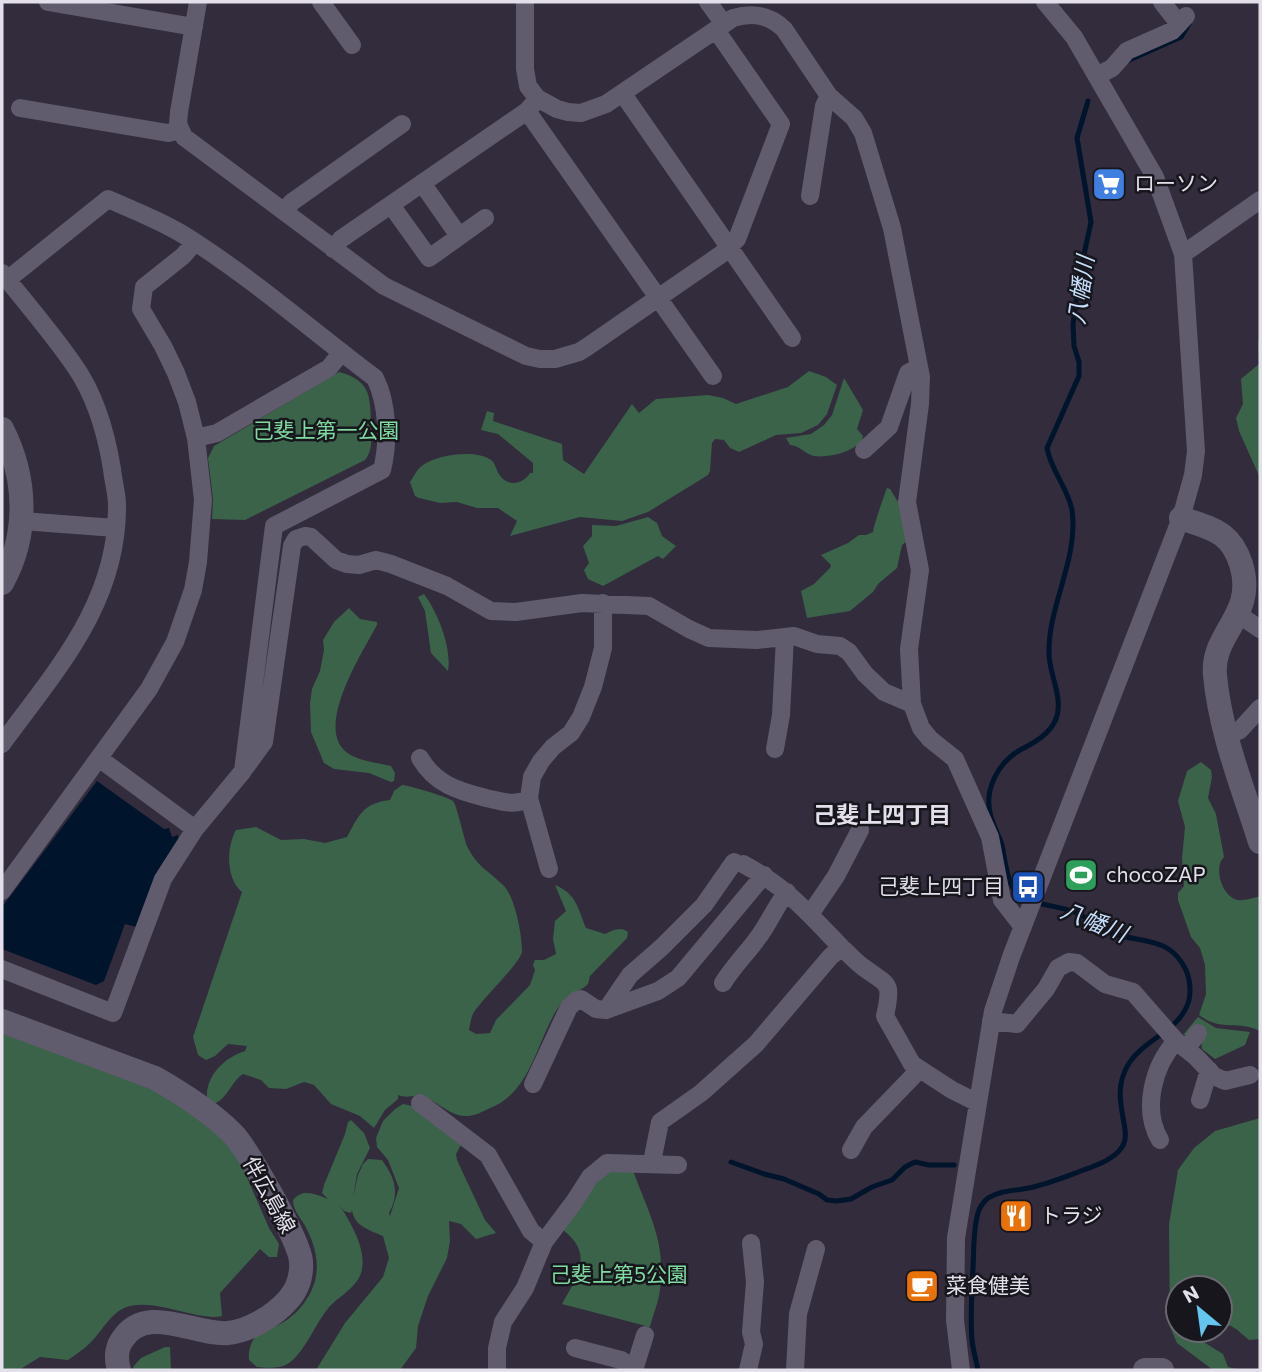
<svg xmlns="http://www.w3.org/2000/svg" width="1262" height="1372" font-family="Commissioner,'Noto Sans JP',sans-serif">
<rect width="100%" height="100%" fill="#322c3d"/>
<path fill="#3a6349" d="M1260,329V478L1239,431L1236,418L1243,404L1241,379L1259,364L1258,344Z
M809,371L826,377L837,385L827,414L818,425L801,433L776,435L739,452L730,448L724,440L715,439L712,443L710,471L708,475L648,512L622,521L580,517L510,536L517,521L498,508H477L457,502L440,503L419,498L415,496L410,482C414,476 417,469 423,465C437,455 476,449 491,460C496,464 496,470 499,474C506,487 523,485 530,473H533V463L498,434L481,430L487,411L494,413L493,421L562,444L563,460L584,474L632,404L639,413L656,399L708,395L723,398L736,404L788,387Z
M339,372C373,381 370,399 371,428C371,441 373,449 365,460L245,520L212,519L213,499L208,458L214,446Z
M844,378L863,410L857,429L863,436L862,442C849,452 831,458 814,456C805,454 799,445 790,445L786,438L811,434L824,425L832,415Z
M887,488L890,489L898,502L903,504L906,542L902,545L897,568L878,584L873,592L850,611L807,618L801,591L814,584L830,568L831,565L821,555L848,543L859,535H866L873,532C873,527 885,493 887,488Z
M648,517L657,523L662,536L676,546L663,559L658,556L603,586L588,579L584,570L589,563L583,546L592,536V525L616,526Z
M424,594C438,613 452,648 448,671L431,653L425,611L418,597Z
M349,608L360,619L377,622V625C364,650 311,731 349,754C360,761 378,763 391,766L395,773L394,781L391,782L369,773L334,769L324,763L311,732L310,703L312,689L320,671L324,650L323,640L334,622Z
M1201,762L1211,770L1212,777L1208,798L1216,814L1224,857C1213,867 1222,897 1238,900C1244,901 1253,898 1260,896V1031C1239,1020 1221,1032 1199,1015L1206,994L1205,965L1200,948L1191,937L1178,900V893L1184,886L1182,858L1185,827L1178,801L1187,771Z
M402,785C408,785 448,797 453,801C456,803 464,838 467,846C477,867 488,870 503,885C515,896 522,935 522,951C522,962 479,1002 473,1014C471,1018 470,1025 469,1030L476,1034L490,1033L496,1020L530,985L535,970L533,965L535,960H544L556,954L553,939L555,921L566,911L555,885C577,894 578,909 586,928L605,934C613,930 621,926 628,932L627,938L590,976L588,984C580,992 569,993 562,1002C536,1037 534,1092 488,1109C482,1112 474,1116 468,1116C450,1117 439,1102 424,1097C415,1094 407,1099 398,1095V1099L385,1110L374,1128L360,1116L331,1104L314,1085L304,1082L286,1089L269,1088L261,1080L243,1074C231,1082 228,1098 214,1104L207,1099C205,1076 225,1057 245,1051L247,1046L228,1044L215,1056L206,1060L198,1055L193,1037L242,892C226,879 226,848 236,830L256,827L281,840L304,839L325,843L347,837C359,815 363,803 390,800L394,791Z
M1198,1017L1216,1028L1250,1032L1245,1045L1215,1059L1202,1049L1201,1041L1189,1034L1183,1035Z
M2,1031L102,1061L194,1111L229,1146L242,1166L269,1228L279,1244L277,1257H269L260,1249L220,1293L222,1316C198,1322 152,1296 124,1308C109,1315 101,1333 90,1343C83,1350 75,1355 68,1360L40,1357L19,1370H2Z
M403,1104L413,1106L463,1141L456,1154L457,1160L485,1220L496,1233L476,1239L461,1224L449,1221L450,1241L447,1258L428,1296L418,1326L416,1348L400,1370H316L345,1323L383,1277L389,1258L383,1236C369,1230 354,1226 352,1210L351,1213L344,1211L339,1204C350,1222 366,1247 362,1269C360,1285 340,1296 330,1306C316,1322 305,1352 289,1363C281,1369 266,1368 257,1367L249,1360C248,1352 251,1340 257,1335C264,1330 274,1328 282,1323C298,1314 313,1295 316,1276C319,1258 313,1240 304,1224C299,1216 293,1209 293,1200C303,1188 315,1194 328,1199L322,1193L324,1185L345,1134L348,1122L351,1120L364,1133L370,1148L357,1174L353,1198L358,1175L363,1164L368,1159L382,1160C395,1178 400,1193 389,1213L390,1216L399,1188L388,1160L377,1147L376,1138L383,1121L395,1109Z
M1260,1118V1339L1249,1340C1240,1333 1235,1325 1223,1324L1220,1327V1288H1178V1330H1219L1213,1336L1202,1338V1341L1223,1354L1228,1367L1237,1369L1213,1370L1177,1343L1170,1327L1169,1224L1178,1170L1194,1148L1215,1131Z
M632,1168C649,1215 668,1243 659,1296C657,1306 652,1317 650,1327L562,1304C578,1275 594,1254 563,1230C574,1216 596,1178 609,1172C615,1169 625,1169 632,1168Z
M165,1347H170L171,1370H134L133,1367L141,1358Z"/>
<path fill="#00142b" d="M97,781L164,829L169,828L172,837L178,835L179,841L137,927L125,924L104,981L96,985L2,949V907Z"/>
<g fill="none" stroke-linecap="round" stroke-linejoin="round">
<path stroke="#00142b" stroke-width="5" d="M1127,61L1181,37L1189,24
M731,1162L764,1174L784,1179L819,1194L827,1200L837,1201L851,1199L872,1187L892,1180L905,1167L915,1162L929,1165H954
M978,1370C976,1360 973,1350 972,1340C970,1316 972,1291 973,1267C974,1250 973,1230 978,1213C979,1208 984,1201 988,1198C999,1191 1011,1191 1023,1189C1043,1186 1062,1178 1081,1171C1094,1166 1114,1160 1122,1147C1134,1130 1108,1098 1128,1065C1143,1039 1181,1031 1189,1000C1191,990 1190,980 1186,970C1170,937 1144,943 1114,934C1100,930 1090,919 1077,913C1052,902 1014,908 1008,875C1005,865 1004,855 1002,845C999,836 994,827 991,817C983,790 998,763 1020,750C1034,743 1050,734 1056,719C1064,698 1049,675 1049,653C1048,605 1079,559 1072,510C1068,488 1051,471 1047,448L1079,376V362L1074,346L1073,324L1080,273L1091,222L1077,138L1088,101"/>
<path stroke="#615b6e" stroke-width="18" d="M48,2L194,27
M198,2L179,112L178,124L184,137L384,286L526,356L540,359H555L579,352L587,347L723,253L737,239L781,124L716,30
M321,2L352,45
M525,2V69L528,86L537,98L557,109L568,112L581,113L606,104L733,18C753,12 769,15 784,29L829,96L854,118L863,133L892,228L921,377L920,404L907,502L920,570L909,649L912,704L921,728L930,739L955,759L990,837L1002,900L1023,927
M708,2L724,24
M1162,2L1179,24
M1097,76L1112,68L1127,51L1172,31L1186,16
M623,94L792,338
M20,108L168,133L180,130
M527,111L713,376
M422,183L459,236
M810,196L824,106L829,96
M391,205L429,258L485,218
M284,211L292,202L402,124
M333,249L341,239L527,111L534,103
M1183,254L1260,200
M2,273C26,303 52,333 74,365C96,396 106,432 112,469C113,481 117,493 117,505C118,603 56,670 2,744
M196,438L217,433L329,368L341,353
M864,450L889,427L908,373L919,367
M22,521L115,528
M1238,614L1260,629
M1227,736L1240,730L1260,708
M775,749L781,715L785,637
M420,758C435,784 458,791 486,798C500,801 515,807 529,798
M100,759L195,829
M245,768L264,742L292,546L296,539L305,536L311,537L336,560L347,564L359,565L376,560L391,564L447,586L491,611L516,612L582,603L649,606L689,629L709,638L757,640L794,636L817,644L840,646L849,652L865,674L884,692L912,704
M743,864C787,887 809,914 842,948
M549,869L529,798L532,777L541,761L553,747L571,733L581,717L593,687L603,648V603
M2,891L149,689L175,642L193,590L198,562L203,500L196,438L187,402L176,373L163,346L141,309L144,287L183,256L195,242
M811,913L836,876L860,830
M2,969L113,1013L163,879L195,829L243,771L274,526L382,470C389,442 388,404 375,378C315,333 258,283 195,242C168,224 138,212 108,199L7,280
M723,983C733,967 746,954 757,939C768,925 775,907 787,892
M606,1010L630,975L662,947L704,905L734,862
M991,1021L1017,1024L1046,989L1058,968L1069,962L1077,963L1105,984L1133,992L1176,1041C1153,1066 1142,1110 1160,1140
M1176,1041L1196,1057L1214,1076L1225,1081L1250,1075
M1186,1049L1198,1033
M533,1084L569,1007L577,1000L581,999L596,1009L606,1010L658,991L678,978L764,875
M1200,1100L1209,1070
M420,1103L488,1155L531,1231L544,1242
M851,1150L864,1127L919,1070
M652,1162L660,1122L701,1093L756,1044L831,956L842,948C849,954 856,962 863,967C888,986 893,980 885,1016L912,1064L952,1090L978,1103
M575,1348L621,1360L634,1369
M497,1370V1348L503,1322L525,1288L544,1242L574,1202L590,1177L607,1163L678,1165
M634,1370L645,1335
M748,1370L754,1344L751,1332L755,1282L751,1243
M795,1370L798,1314L816,1249
M961,1370L955,1320L956,1238L993,1011L1011,957L1181,518L1193,475L1196,451L1183,254L1155,177L1074,37L1045,2"/>
<path stroke="#615b6e" stroke-width="24" d="M2,429C27,478 29,534 2,583
M1181,518C1211,529 1230,530 1241,564C1257,616 1211,632 1215,675C1220,732 1243,788 1260,842
M2,1021L155,1078C183,1094 210,1111 233,1134C248,1150 299,1240 301,1261C302,1276 298,1289 288,1300C274,1316 249,1331 228,1333C195,1336 146,1302 122,1340C116,1349 116,1360 119,1370
M1145,1370H1162"/>
</g>
<defs>
<g id="supermarket-square" transform="scale(1.75)"><rect x="-9" y="-9" width="18" height="18" rx="4" fill="#3f7fe0" stroke="#18161d"/><path d="M-6-5.5h2.5l.6 2H6L4.5 2H-2.5L-4.4-4H-6ZM-1.5 3.2a1.3 1.3 0 1 0 .1 0ZM3 3.2a1.3 1.3 0 1 0 .1 0Z" fill="#fff"/></g>
<g id="stadium-square" transform="scale(1.75)"><rect x="-9" y="-9" width="18" height="18" rx="4" fill="#2e9e5b" stroke="#18161d"/><path d="M0-5a6.5 5 0 1 0 0 10a6.5 5 0 1 0 0-10ZM-3.5-1.8h7v3.6h-7Z" fill="#fff"/></g>
<g id="bus-square" transform="scale(1.75)"><rect x="-9" y="-9" width="18" height="18" rx="4" fill="#1a4fb4" stroke="#18161d"/><path d="M-5-6H5V4H4V6H2V4H-2V6H-4V4H-5ZM-3.5-4V0h7V-4ZM-3.5 1.2v1.5H-2V1.2ZM2 1.2v1.5H3.5V1.2Z" fill="#fff"/></g>
<g id="restaurant-square" transform="scale(1.75)"><rect x="-9" y="-9" width="18" height="18" rx="4" fill="#e8710a" stroke="#18161d"/><path d="M-5-6h1v4h1v-4h1v4h1v-4h1v5L-1.5 .5V6h-2V.5L-5-1ZM5-6V6H3V1.5H1.5Q1.5-4 5-6Z" fill="#fff"/></g>
<g id="cafe-square" transform="scale(1.75)"><rect x="-9" y="-9" width="18" height="18" rx="4" fill="#e8710a" stroke="#18161d"/><path d="M-5.5-4.5H6V0H3Q3 3.5 0 3.5H-2.5Q-5.5 3.5-5.5 0ZM3-3.2v2h1.7v-2ZM-6 4.5H4V6H-6Z" fill="#fff"/></g>
</defs>
<g fill-rule="evenodd">
<use href="#supermarket-square" x="1109" y="184"/>
<use href="#stadium-square" x="1081" y="875"/>
<use href="#bus-square" x="1028" y="887"/>
<use href="#restaurant-square" x="1016" y="1216"/>
<use href="#cafe-square" x="922" y="1286"/>
</g>
<g text-anchor="middle" stroke-width="5" stroke-linejoin="round" paint-order="stroke">
<g font-size="21" fill="#e3e0eb" stroke="#18161d" text-anchor="start">
<text x="1134" y="191">ローソン</text>
<text x="1106" y="882">chocoZAP</text>
<text x="1004" y="894" text-anchor="end">己斐上四丁目</text>
<text x="1040" y="1223">トラジ</text>
<text x="946" y="1293">菜食健美</text>
</g>
<g font-size="21" fill="#7fdba0" stroke="#18161d">
<text x="326" y="438">己斐上第一公園</text>
<text x="619" y="1282">己斐上第5公園</text>
</g>
<g font-size="21" fill="#e3e0eb" stroke="#18161d">
<text transform="translate(269 1195) rotate(61)" y="7">伴広島線</text>
</g>
<g font-size="23" font-style="italic" fill="#c4defb" stroke="#18161d">
<text transform="translate(1081 290) rotate(-82)" y="8">八幡川</text>
<text transform="translate(1094 922) rotate(22)" y="8">八幡川</text>
</g>
<g font-size="23" font-weight="bold" fill="#e3e0eb" stroke="#18161d">
<text x="882" y="823">己斐上四丁目</text>
</g>
</g>
<rect width="1262" height="1372" fill="none" stroke="#e3e0eb" stroke-width="7"/>
<g transform="translate(1199 1309) rotate(331)"><circle r="33" fill="#18161d" stroke="#69676f" stroke-width="2"/>
<path d="M0-5L12 26L0 18L-12 26Z" fill="#64c5ee"/>
<text y="-10" font-size="19" font-weight="bold" text-anchor="middle" fill="#e3e0eb">N</text>
</g>
</svg>
